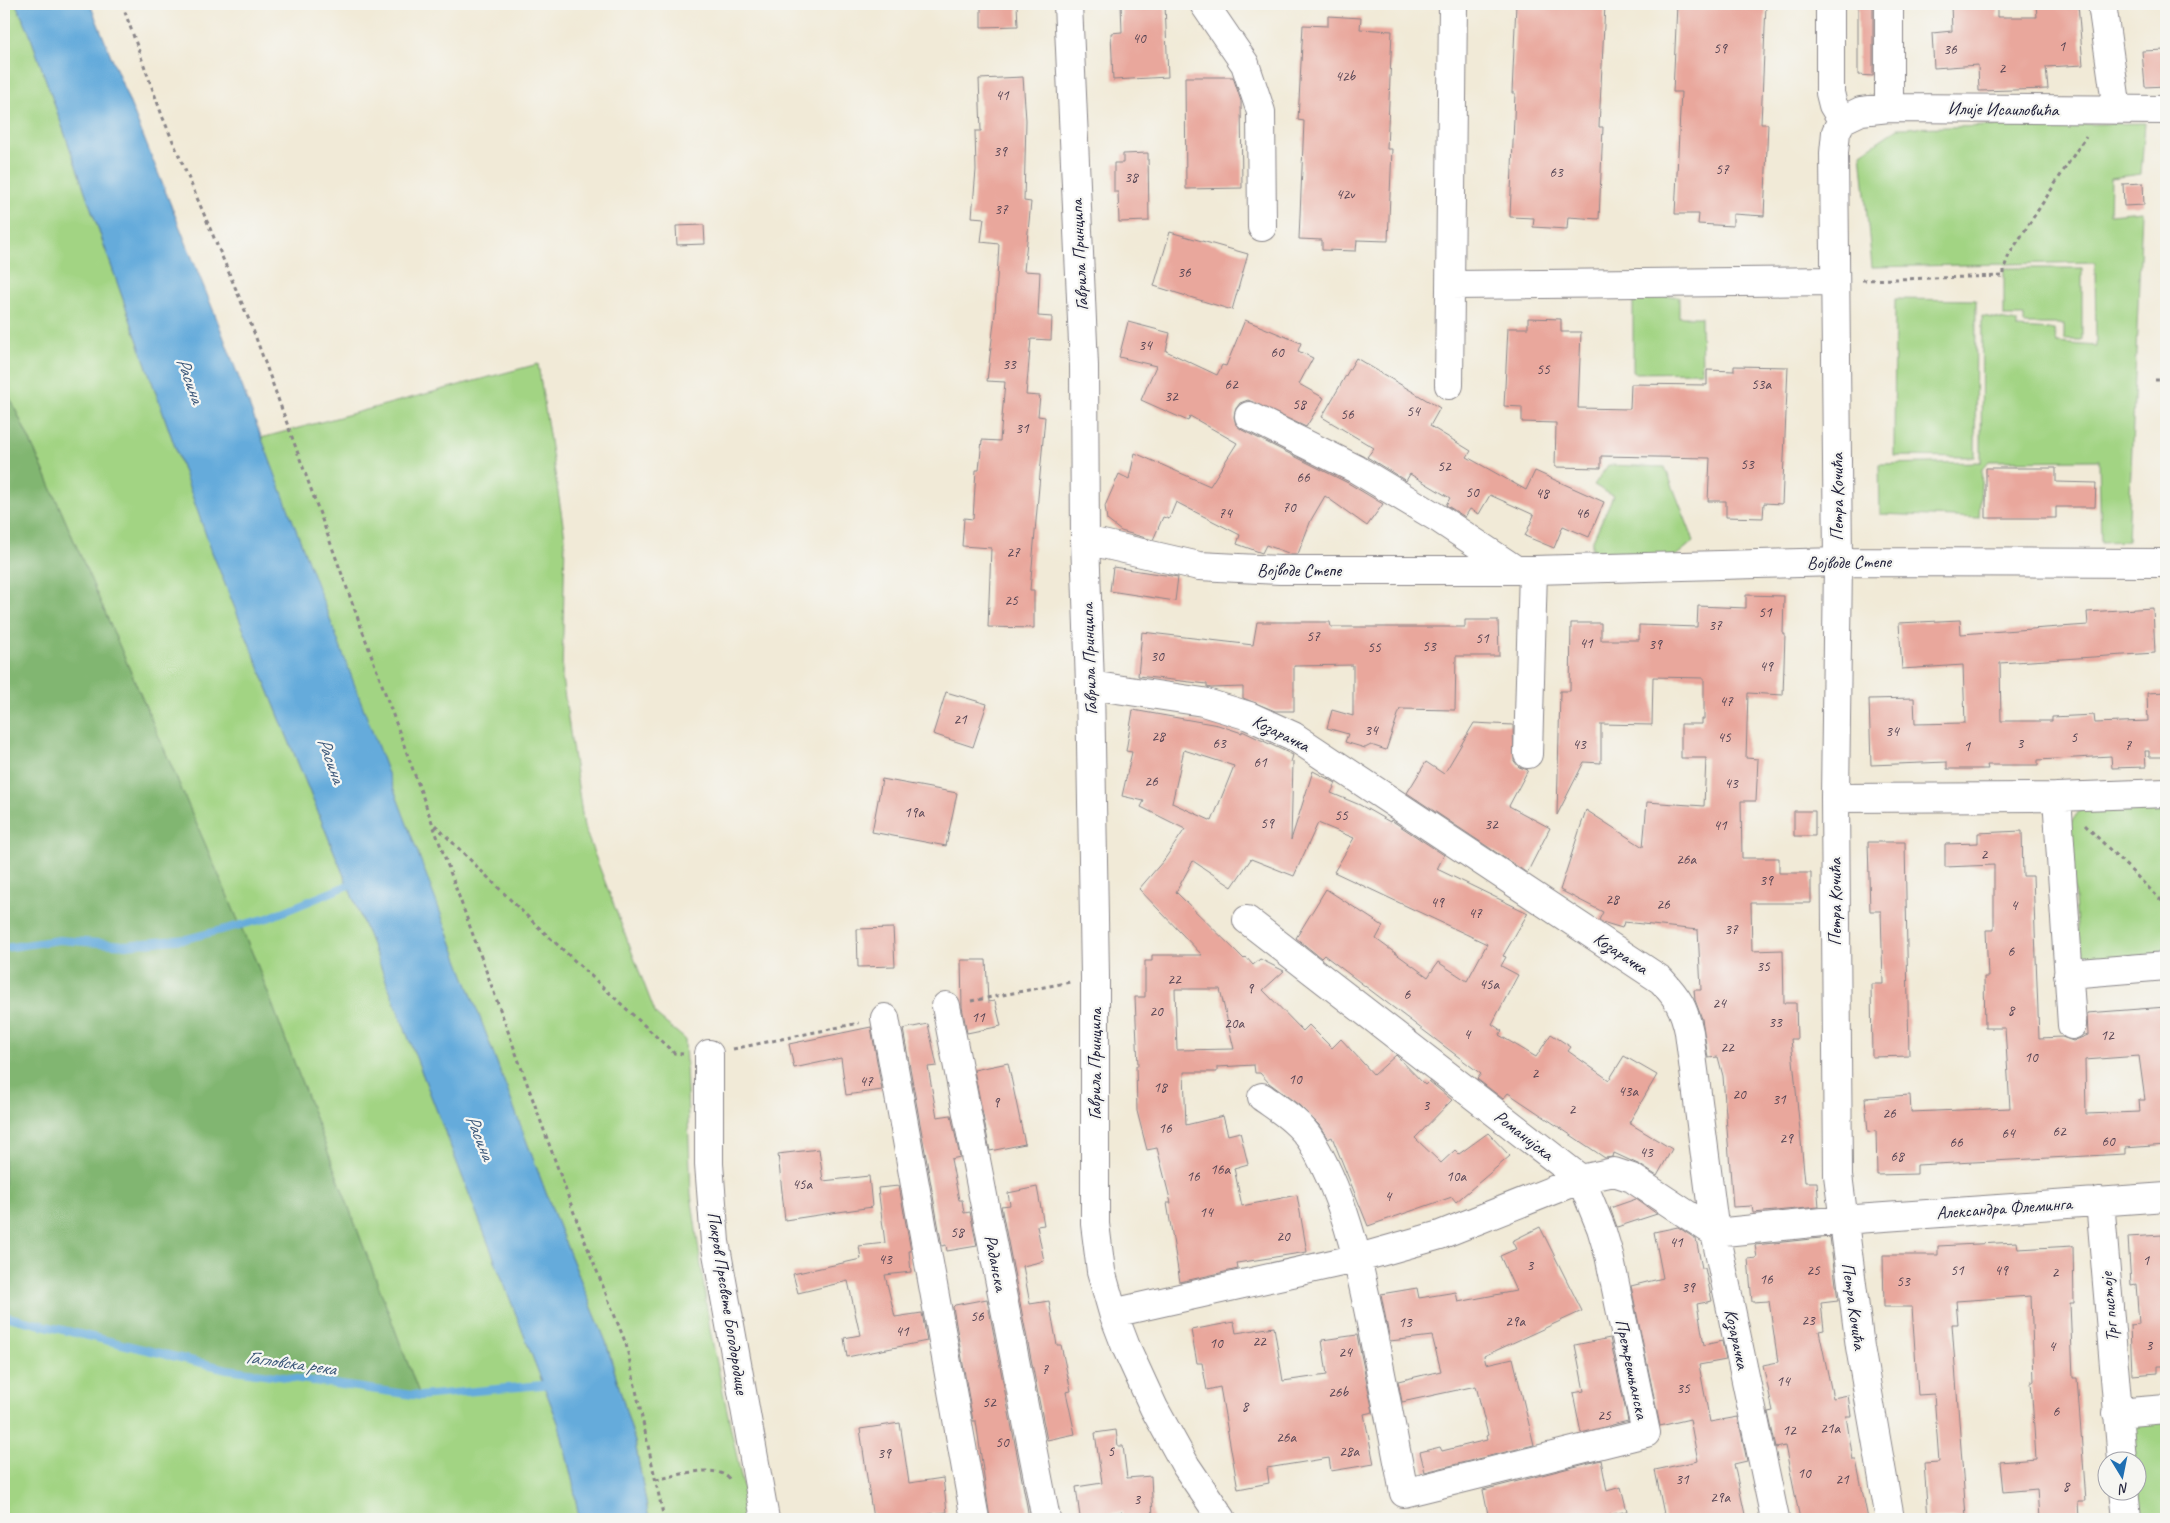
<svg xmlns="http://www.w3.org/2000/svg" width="2170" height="1523" font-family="Caveat,sans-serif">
<rect width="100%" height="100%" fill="#f6f6f2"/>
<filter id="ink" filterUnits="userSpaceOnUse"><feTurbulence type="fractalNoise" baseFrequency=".02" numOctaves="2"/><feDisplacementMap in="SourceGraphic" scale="10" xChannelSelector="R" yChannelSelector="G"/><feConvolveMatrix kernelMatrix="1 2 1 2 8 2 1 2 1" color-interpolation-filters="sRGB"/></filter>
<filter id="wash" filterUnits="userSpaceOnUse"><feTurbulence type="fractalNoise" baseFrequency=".0096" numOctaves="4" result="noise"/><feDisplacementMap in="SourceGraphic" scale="20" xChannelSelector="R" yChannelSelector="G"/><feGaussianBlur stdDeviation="1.12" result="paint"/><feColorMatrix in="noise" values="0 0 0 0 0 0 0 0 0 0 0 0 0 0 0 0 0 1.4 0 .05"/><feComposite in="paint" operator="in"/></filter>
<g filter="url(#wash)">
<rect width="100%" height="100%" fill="#f1ead7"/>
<path fill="#a2d483" stroke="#627b5f" d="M4,4H16L29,32L212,552L377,957L559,1425L573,1483L579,1519H4V1316L227,1369L420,1396L257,964L43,469L4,385Z
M2145,123L2141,174L2111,178L2110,214L2142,211L2128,541L2101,542L2099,460L1989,461L1982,469L1979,518L1880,514L1879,464L1981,462L1982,316L2017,322V328L2054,330L2057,343L2096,346L2095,262L1872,267L1861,153L1898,128Z
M2004,268H2082V340H2064V324H2024V316H2004Z
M1633,296H1679V317H1701L1702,372L1633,373Z
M1895,299L1976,300L1975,457L1894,456Z
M538,364L565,537L562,678L584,827L656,1015L685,1039L691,1194L710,1330L750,1519H649L635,1442L606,1342L560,1230L261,438Z
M1608,465L1665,467L1694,541L1673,558L1592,556V542L1613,496L1594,485Z
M2166,805V955L2091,959L2079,951L2069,825L2080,810Z
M2166,1418V1519H2138V1460H2135L2133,1419Z"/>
<path fill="#81b671" stroke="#526c56" d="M4,385L43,469L257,964L420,1396L227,1369L4,1316Z"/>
<path fill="#65abdb" stroke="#44668b" d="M16,4H90L216,317L560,1230L606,1342L635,1442L649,1519H579L573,1483L559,1425L377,957L212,552L29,32Z"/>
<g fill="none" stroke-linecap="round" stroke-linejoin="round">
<path stroke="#65abdb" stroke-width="8" d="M4,948L59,940L126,945L186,939L268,918L356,882
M4,1316L227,1369L420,1396L553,1384"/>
</g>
<g id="blocks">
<path fill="#e9a79c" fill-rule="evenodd" d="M981,4H1017L1018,26L981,27Z
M1121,4H1165L1168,77L1113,80L1111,33L1122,32Z
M1516,4H1605L1599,127H1603L1599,219L1568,217L1567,229L1533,227L1534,218L1510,217L1515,93H1512Z
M1677,4H1766L1761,124H1768L1764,216L1733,214V226L1698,224L1699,214H1675L1681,92H1673Z
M1858,4H1873V76L1858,75Z
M1951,4H1997V17H2037L2036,4H2078L2083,65L2046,67L2048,89L1979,91L1978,65L1934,68L1932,33L1952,31Z
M1328,16L1361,18L1360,29L1392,31L1387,149H1392L1388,241L1357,240L1356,251L1322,250V240L1299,239L1304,121L1298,120L1303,25L1328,26Z
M2166,50V86L2145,87L2142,51Z
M1023,77L1026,120L1024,201L1031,202L1024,271L1040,272L1038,316L1052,317L1051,340L1031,339L1026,395L1040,396L1038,416L1045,417L1030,590H1034V628L988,627L991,548L962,546L964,518L973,519L976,470H979L982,440L1000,441L1005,382L987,381L995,314L999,244L981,242L984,218L972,217L976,170L975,131H981L979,79Z
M1185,77H1233L1241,101L1242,188L1186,189Z
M1148,153L1149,221L1119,222L1118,192H1114V163H1123V154Z
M2143,183L2144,205L2124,206L2123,184Z
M704,225L705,244L677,245L676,226Z
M1170,232L1248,254L1232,310L1154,286Z
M1528,318L1561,319V332H1581L1578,408L1630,409L1631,384L1707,385V370L1734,371V366L1788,367L1782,504L1764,503L1763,518L1726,517V501H1708L1710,458L1601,456V468L1555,467L1556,423L1522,422V407L1504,406L1508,328H1528Z
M1245,320L1301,343L1298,351L1313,358L1299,384L1324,398L1306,427L1248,400L1240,403L1235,410L1234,417L1236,425L1242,430L1348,483L1383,504L1367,526L1325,496L1311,520L1298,554H1291L1266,545L1262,553L1237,544L1240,535L1176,502L1169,519L1163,517L1153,540L1121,531L1107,520L1105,506L1119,474L1129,479L1135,453L1210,486L1237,443L1190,416L1188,421L1141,400L1156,366L1119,357L1128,322L1170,333L1166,351L1217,375L1222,365L1226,366Z
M1356,358L1440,408L1430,426L1471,451L1467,457L1526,490L1535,471L1604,502L1589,537L1563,526L1554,548L1525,536L1534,515L1490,495L1479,514L1470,509L1465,517L1446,505L1450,498L1410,474L1406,481L1367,457L1374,448L1322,417Z
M1986,468H2056V482L2096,483L2095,507H2056V518H1986Z
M1113,567L1178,577L1175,601L1110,591Z
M1746,595L1784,596L1783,634H1785L1783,695L1748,693L1746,758L1758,759L1756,801H1741L1742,858H1779V873H1811V903H1751L1752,951L1783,950L1784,1003H1796L1797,1039H1791L1805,1182H1817L1819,1207L1753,1213L1752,1206L1733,1207L1723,1076L1718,1057L1708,1058L1702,1019L1695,1000L1694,990H1701L1698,930L1624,922L1622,928L1602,922L1599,920L1603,912L1560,890L1586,810L1643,847L1647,802L1704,806L1706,758H1681V724H1702V719H1704V678L1653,677L1652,725L1601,724V763L1584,762L1557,815L1560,691H1570L1571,623H1601V640H1639V625L1697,627L1698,606L1746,608Z
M2153,608L2155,653L2000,663L2001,721H2052V717L2094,715L2095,723L2148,721L2147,693L2166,692V757H2149V751H2145L2146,767L2112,768L2111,756L2038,760V765H1987L1988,769H1947V762L1871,765L1869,699L1914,698L1915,724L1965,723L1963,665L1902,669L1899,623L1960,620L1961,634L2088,625L2087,612Z
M1465,620H1498L1499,656H1456L1455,710L1400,709L1386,750L1371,745L1365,748L1345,742L1348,734L1327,728L1332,710L1353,716V665L1294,666V711H1275L1243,698V687L1211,688L1207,687V684L1138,676L1142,632L1253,645L1257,622H1330L1331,627H1465Z
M946,692L987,704L973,747L933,734Z
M1133,710L1218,725L1242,733V731L1293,755L1291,762H1293L1291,840L1313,771L1336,783L1331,793L1360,805L1390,822L1391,820L1444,855L1437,869L1528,913L1503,956L1506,957L1501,966L1518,975L1492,1024L1502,1031L1499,1035L1536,1057L1551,1034L1571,1047L1568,1051L1609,1080L1624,1056L1657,1075L1629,1123L1672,1149L1657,1176L1640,1165L1614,1153L1613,1157L1605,1158L1508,1093L1503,1099L1477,1079L1481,1074L1324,955L1321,958L1296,938L1326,889L1383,926L1376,939L1428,977L1438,962L1467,981L1487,944L1334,872L1354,838L1318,823L1294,876L1251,859L1232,887L1193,861L1176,892L1244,959L1246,957L1253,965L1260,959L1284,971L1263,990L1303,1031L1309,1025L1332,1048L1341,1039L1374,1075L1396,1055L1425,1085L1429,1081L1452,1100L1415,1138L1441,1163L1455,1150L1459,1154L1488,1133L1510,1156L1456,1202L1452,1197L1368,1226L1332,1137L1328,1139L1319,1125L1299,1105L1269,1083L1260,1073H1255L1254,1065L1217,1067V1072H1184L1186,1125L1223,1116L1228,1135L1240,1132L1248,1164L1234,1168L1242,1206L1297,1195L1307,1252L1237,1263L1238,1269L1180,1282L1167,1203H1171L1157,1148L1147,1150L1137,1111L1136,1066H1138L1135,997H1145V961H1152V955H1202L1139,889L1164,860L1185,829L1141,807L1144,801L1122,796L1132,752L1126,751ZM1184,750L1234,766L1212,821L1172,803ZM1175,989H1220L1234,1049L1177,1050Z
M1474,723L1513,725L1514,761L1519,767L1528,770L1509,806L1550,828L1527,873L1407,793L1426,762L1444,774Z
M882,779L957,793L946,846L872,832Z
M1794,811H1815V836H1794Z
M2022,831L2023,876H2033L2039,1038L2062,1037L2073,1041L2088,1035L2087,1013L2166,1007V1145L2125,1148V1154L1917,1165V1174L1877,1175L1876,1131L1868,1132L1865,1098L1910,1095L1911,1112L2010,1108L2005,1028H1985L1984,977H1988L1986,930H1994V865L1945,867V844L1978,843V833ZM2139,1056L2145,1100H2139L2140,1112L2086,1114L2085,1060Z
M1868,842H1905L1909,1056L1872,1057L1871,984H1883L1881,911H1870Z
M893,928L895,966L858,967L857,929Z
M961,960H986L988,1002L995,1001L1001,1026L967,1033L962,1007Z
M928,1024L937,1066L928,1067L937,1117L951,1115L960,1157L951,1159L959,1200H962L964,1213L970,1212L977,1246L947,1251L946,1245L942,1246L903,1029Z
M871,1027L882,1090L846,1095L841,1058L794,1068L789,1044Z
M1008,1063L1025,1144L990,1151L974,1070Z
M819,1149L823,1181L869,1176L872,1207L785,1220L778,1154Z
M899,1186L911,1251H909L911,1272L885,1275L895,1317L922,1313L927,1341L847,1357L844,1338L860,1335L848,1281L798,1293L793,1274L861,1259L859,1246L885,1243L878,1188Z
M1037,1187L1044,1225L1037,1226L1044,1261L1023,1266L1030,1304L1049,1301L1057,1345H1061L1071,1391L1066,1392L1075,1434L1047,1440L1001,1206L1010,1205L1008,1193Z
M1636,1199L1657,1214L1617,1227L1610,1208Z
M1540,1227L1582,1311L1484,1356L1486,1364L1513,1358L1534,1445L1425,1472L1420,1452L1440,1447L1442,1451L1487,1440L1486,1436L1488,1435L1476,1386L1402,1402L1398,1381L1441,1371L1432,1336L1390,1341L1381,1294L1417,1288L1419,1298L1456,1292L1458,1302L1516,1291L1500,1256L1516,1249L1512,1241Z
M1678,1227L1696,1239L1702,1268H1705L1712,1301L1697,1304L1704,1345L1722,1341L1726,1360L1699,1365L1710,1422L1738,1417L1747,1461L1734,1464L1746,1519H1665L1655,1470L1698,1461L1690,1419L1660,1426L1631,1286L1663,1278L1654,1232Z
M2162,1235L2166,1292V1366H2158V1373L2132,1375L2130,1325L2139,1324L2136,1284L2131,1285L2128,1237Z
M1830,1237L1838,1301L1821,1303L1824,1330L1819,1331L1833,1398L1848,1395L1851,1416H1846L1853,1460H1856L1868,1519H1800L1785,1446L1776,1448L1768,1412L1773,1411L1763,1365L1778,1362L1769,1301L1752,1302L1748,1259L1757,1258L1755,1245Z
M2017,1242L2018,1249L2073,1246L2074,1303H2070L2073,1378H2077L2086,1501H2078L2079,1519H2039L2037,1489L2003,1492L2000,1462L2036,1459L2031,1381H2034L2031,1296L1956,1301L1958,1324H1952L1966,1517L1928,1519L1924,1463L1939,1462L1934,1394L1918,1395L1912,1307H1884L1883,1255H1938V1246Z
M987,1299L1027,1506L1029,1519H990L976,1421H973L953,1307L955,1305Z
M1234,1322L1236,1333L1274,1327L1283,1381L1327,1375L1322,1340L1357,1335L1373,1412L1364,1414L1374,1464L1331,1471L1329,1458L1267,1468L1269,1483L1238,1489L1220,1387L1207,1390L1202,1363H1197L1191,1330Z
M1610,1338L1628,1421L1581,1433L1573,1393L1584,1391L1575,1345Z
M900,1423L909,1483L943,1478L947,1512L892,1519H873L860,1429Z
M1116,1430L1118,1446H1123L1127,1478L1151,1476L1153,1519H1122V1512L1080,1517L1076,1487L1102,1483L1095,1433Z
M1601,1460L1607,1491L1621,1487L1627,1511L1594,1519H1489L1483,1490Z"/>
</g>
</g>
<g filter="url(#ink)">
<use href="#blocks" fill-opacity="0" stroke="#8a8689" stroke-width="1"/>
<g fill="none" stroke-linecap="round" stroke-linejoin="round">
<g stroke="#8a8689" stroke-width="30">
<path id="minor" d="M1068,4L1084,366L1085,540L1090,685L1095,977V1224L1101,1271L1113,1313L1126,1347L1154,1408L1186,1466L1222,1519
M1204,4L1245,64L1261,112L1262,227
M1830,4V93L1833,105L1842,120
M1889,4V108
M2102,4L2117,110
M1842,120L1836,132L1834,153L1838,562L1835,798L1838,1175L1860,1347L1890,1519
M1842,120L1861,111L1889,108L2166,110
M1450,285L1835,281
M1449,385L1453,4
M1249,416L1356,469L1441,520L1516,570
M1085,540L1199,566L1280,570H1533L1838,562L2166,563
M1090,685L1203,702L1249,716L1293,736L1661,980C1678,998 1684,1008 1689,1032L1715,1233L1775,1519
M1528,754L1533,570
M2057,797L2166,793
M1835,798L2057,797L2072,1025
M1247,920L1581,1179L1601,1228L1609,1255L1646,1433L1404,1493C1395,1444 1385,1394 1375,1344C1362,1276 1348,1203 1312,1142C1300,1122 1280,1110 1262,1097
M2068,974L2166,966
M946,1006L1046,1519
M885,1018L975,1519
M709,1054V1164L715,1242L765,1519
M2100,1201L2122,1460
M1113,1313L1359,1258L1440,1235L1581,1179L1614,1172L1632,1178L1715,1233L1842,1220L2166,1197
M2117,1413L2166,1409
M2124,1490L2127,1519"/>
</g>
<path stroke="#8a8689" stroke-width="3" stroke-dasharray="4 4" stroke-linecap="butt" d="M122,4L163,118L252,327L577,1221L626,1344L664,1519
M1862,280L2004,276V268L2009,255L2086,136
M2155,380H2166
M435,825L533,922L674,1053L683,1054
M2085,825L2166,905
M971,1001L1070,982
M733,1049L859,1023
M656,1480C674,1476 718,1462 730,1480"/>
<use href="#minor" stroke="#fff" stroke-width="28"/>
</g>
</g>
<g text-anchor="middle" stroke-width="4.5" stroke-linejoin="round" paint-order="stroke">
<g font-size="15" fill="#544353">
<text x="1139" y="43">40</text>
<text x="2062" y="51">1</text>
<text x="1720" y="53">59</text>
<text x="1950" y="54">36</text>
<text x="2002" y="73">2</text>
<text x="1345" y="81">42b</text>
<text x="1002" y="100">41</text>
<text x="1000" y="156">39</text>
<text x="1722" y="174">57</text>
<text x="1556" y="177">63</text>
<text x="1131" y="182">38</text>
<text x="1345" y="199">42v</text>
<text x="1001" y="214">37</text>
<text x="1184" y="277">36</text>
<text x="1145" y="350">34</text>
<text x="1277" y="357">60</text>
<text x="1009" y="369">33</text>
<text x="1543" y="374">55</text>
<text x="1231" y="389">62</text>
<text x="1761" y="389">53a</text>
<text x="1171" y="401">32</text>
<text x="1299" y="409">58</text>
<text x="1413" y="416">54</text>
<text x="1347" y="419">56</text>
<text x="1022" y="433">31</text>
<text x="1747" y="469">53</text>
<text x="1444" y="471">52</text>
<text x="1303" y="482">66</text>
<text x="1472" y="497">50</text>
<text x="1542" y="498">48</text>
<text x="1289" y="512">70</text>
<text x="1225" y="518">74</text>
<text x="1582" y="518">46</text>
<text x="1013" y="557">27</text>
<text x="1011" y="605">25</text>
<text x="1765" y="617">51</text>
<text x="1715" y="630">37</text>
<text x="1313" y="641">57</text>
<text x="1482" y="643">51</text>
<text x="1586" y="648">41</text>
<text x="1655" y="649">39</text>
<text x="1429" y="651">53</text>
<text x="1374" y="652">55</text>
<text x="1157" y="661">30</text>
<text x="1766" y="671">49</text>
<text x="1726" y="706">47</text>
<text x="960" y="724">21</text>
<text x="1371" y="735">34</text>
<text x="1892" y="736">34</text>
<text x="1158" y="741">28</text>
<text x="1724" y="742">45</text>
<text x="2074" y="742">5</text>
<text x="1219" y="748">63</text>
<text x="2020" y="748">3</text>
<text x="1579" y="749">43</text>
<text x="2128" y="750">7</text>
<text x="1967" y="751">1</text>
<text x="1260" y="767">61</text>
<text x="1151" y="786">26</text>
<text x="1731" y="788">43</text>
<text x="914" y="817">19a</text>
<text x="1341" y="820">55</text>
<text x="1267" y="828">59</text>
<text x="1491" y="829">32</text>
<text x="1720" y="830">41</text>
<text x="1984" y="859">2</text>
<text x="1686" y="864">26a</text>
<text x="1766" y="885">39</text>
<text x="1612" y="904">28</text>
<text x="1437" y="907">49</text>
<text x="1663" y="909">26</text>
<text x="2014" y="910">4</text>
<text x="1475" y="918">47</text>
<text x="1731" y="934">37</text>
<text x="2011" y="956">6</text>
<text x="1763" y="971">35</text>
<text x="1174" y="984">22</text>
<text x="1489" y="989">45a</text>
<text x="1250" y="993">9</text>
<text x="1407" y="999">6</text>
<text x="1719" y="1008">24</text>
<text x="2011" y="1015">8</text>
<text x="1156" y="1016">20</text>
<text x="978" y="1022">11</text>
<text x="1775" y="1027">33</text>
<text x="1234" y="1028">20a</text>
<text x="1467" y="1039">4</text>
<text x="2107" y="1040">12</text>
<text x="1727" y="1052">22</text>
<text x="2031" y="1062">10</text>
<text x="1535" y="1078">2</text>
<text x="1295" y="1084">10</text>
<text x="866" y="1086">47</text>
<text x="1160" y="1092">18</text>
<text x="1628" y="1096">43a</text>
<text x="1739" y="1099">20</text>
<text x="1779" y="1104">31</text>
<text x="996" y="1107">9</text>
<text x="1426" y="1110">3</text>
<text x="1572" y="1114">2</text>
<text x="1889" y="1118">26</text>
<text x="1165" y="1133">16</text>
<text x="2059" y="1136">62</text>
<text x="2008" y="1138">64</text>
<text x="1786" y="1143">29</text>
<text x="2108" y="1146">60</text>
<text x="1956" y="1147">66</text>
<text x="1646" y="1157">43</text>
<text x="1897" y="1161">68</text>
<text x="1220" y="1174">16a</text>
<text x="1193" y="1181">16</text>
<text x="1456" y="1181">10a</text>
<text x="802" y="1189">45a</text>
<text x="1388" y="1201">4</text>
<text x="1206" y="1217">14</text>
<text x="957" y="1237">58</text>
<text x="1283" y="1241">20</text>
<text x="1676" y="1247">41</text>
<text x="885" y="1264">43</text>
<text x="2146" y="1265">1</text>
<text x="1530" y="1270">3</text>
<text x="1813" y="1275">25</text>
<text x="1957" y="1275">51</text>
<text x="2001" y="1275">49</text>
<text x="2055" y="1277">2</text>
<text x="1766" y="1284">16</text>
<text x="1903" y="1286">53</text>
<text x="1688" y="1292">39</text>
<text x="977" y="1321">56</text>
<text x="1808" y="1325">23</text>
<text x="1515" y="1326">29a</text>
<text x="1405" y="1327">13</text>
<text x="902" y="1336">41</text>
<text x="1259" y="1346">22</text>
<text x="1216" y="1348">10</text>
<text x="2149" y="1350">3</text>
<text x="2052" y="1351">4</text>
<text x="1345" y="1357">24</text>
<text x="1045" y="1374">7</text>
<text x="1783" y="1386">14</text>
<text x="1683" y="1393">35</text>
<text x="1338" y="1397">26b</text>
<text x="989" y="1407">52</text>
<text x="1245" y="1411">8</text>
<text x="2056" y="1416">6</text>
<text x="1604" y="1420">25</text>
<text x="1830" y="1433">21a</text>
<text x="1789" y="1435">12</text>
<text x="1286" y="1442">26a</text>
<text x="1002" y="1447">50</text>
<text x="1111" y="1456">5</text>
<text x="1349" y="1456">28a</text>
<text x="884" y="1458">39</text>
<text x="1804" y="1478">10</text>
<text x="1682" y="1484">31</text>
<text x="1842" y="1484">21</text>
<text x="2066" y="1491">8</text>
<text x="1720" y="1502">29a</text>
<text x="1137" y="1504">3</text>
</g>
<g font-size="18" fill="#22223b" stroke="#f6f6f2">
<text transform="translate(2003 109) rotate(1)" y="6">Илије Исаиловића</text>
<text transform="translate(1079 255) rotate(-93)" y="6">Гаврила Принципа</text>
<text transform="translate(1837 497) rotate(-90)" y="6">Петра Кочића</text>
<text transform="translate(1849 562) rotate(-1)" y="6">Војводе Степе</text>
<text x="1299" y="576">Војводе Степе</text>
<text transform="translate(1089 659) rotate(-92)" y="6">Гаврила Принципа</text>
<text transform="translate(1281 733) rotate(27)" y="6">Козарачка</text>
<text transform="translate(1835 902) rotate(-90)" y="6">Петра Кочића</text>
<text transform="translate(1621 953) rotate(34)" y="6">Козарачка</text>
<text transform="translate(1095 1064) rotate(-90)" y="6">Гаврила Принципа</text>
<text transform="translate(1524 1135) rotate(38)" y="6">Романијска</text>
<text transform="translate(2004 1208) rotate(-4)" y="6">Александра Флеминга</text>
<text transform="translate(996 1263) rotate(79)" y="6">Раданска</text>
<text transform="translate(728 1303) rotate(81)" y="6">Покров Пресвете Богодородице</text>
<text transform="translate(1854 1306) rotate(82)" y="6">Петра Кочића</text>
<text transform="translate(2109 1307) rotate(-95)" y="6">Трг пистоје</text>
<text transform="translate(1737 1339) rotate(78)" y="6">Козарачка</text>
<text transform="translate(1632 1369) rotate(78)" y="6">Претрешњанска</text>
</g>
<g font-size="19" font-style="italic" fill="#3d597b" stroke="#f6f6f2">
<text transform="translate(191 380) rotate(70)" y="7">Расина</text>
<text transform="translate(332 760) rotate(70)" y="7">Расина</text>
<text transform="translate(481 1137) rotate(68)" y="7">Расина</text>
<text transform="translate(291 1362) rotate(8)" y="7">Гагловска река</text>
</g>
</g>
<rect width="2170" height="1523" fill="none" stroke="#f6f6f2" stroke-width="20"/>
<g transform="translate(2122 1476) rotate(170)"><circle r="24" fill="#f6f6f2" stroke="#a1a1a9"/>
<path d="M0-4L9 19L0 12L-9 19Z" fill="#1f6fb2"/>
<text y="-8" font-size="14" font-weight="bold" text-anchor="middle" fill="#22223b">N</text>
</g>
</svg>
